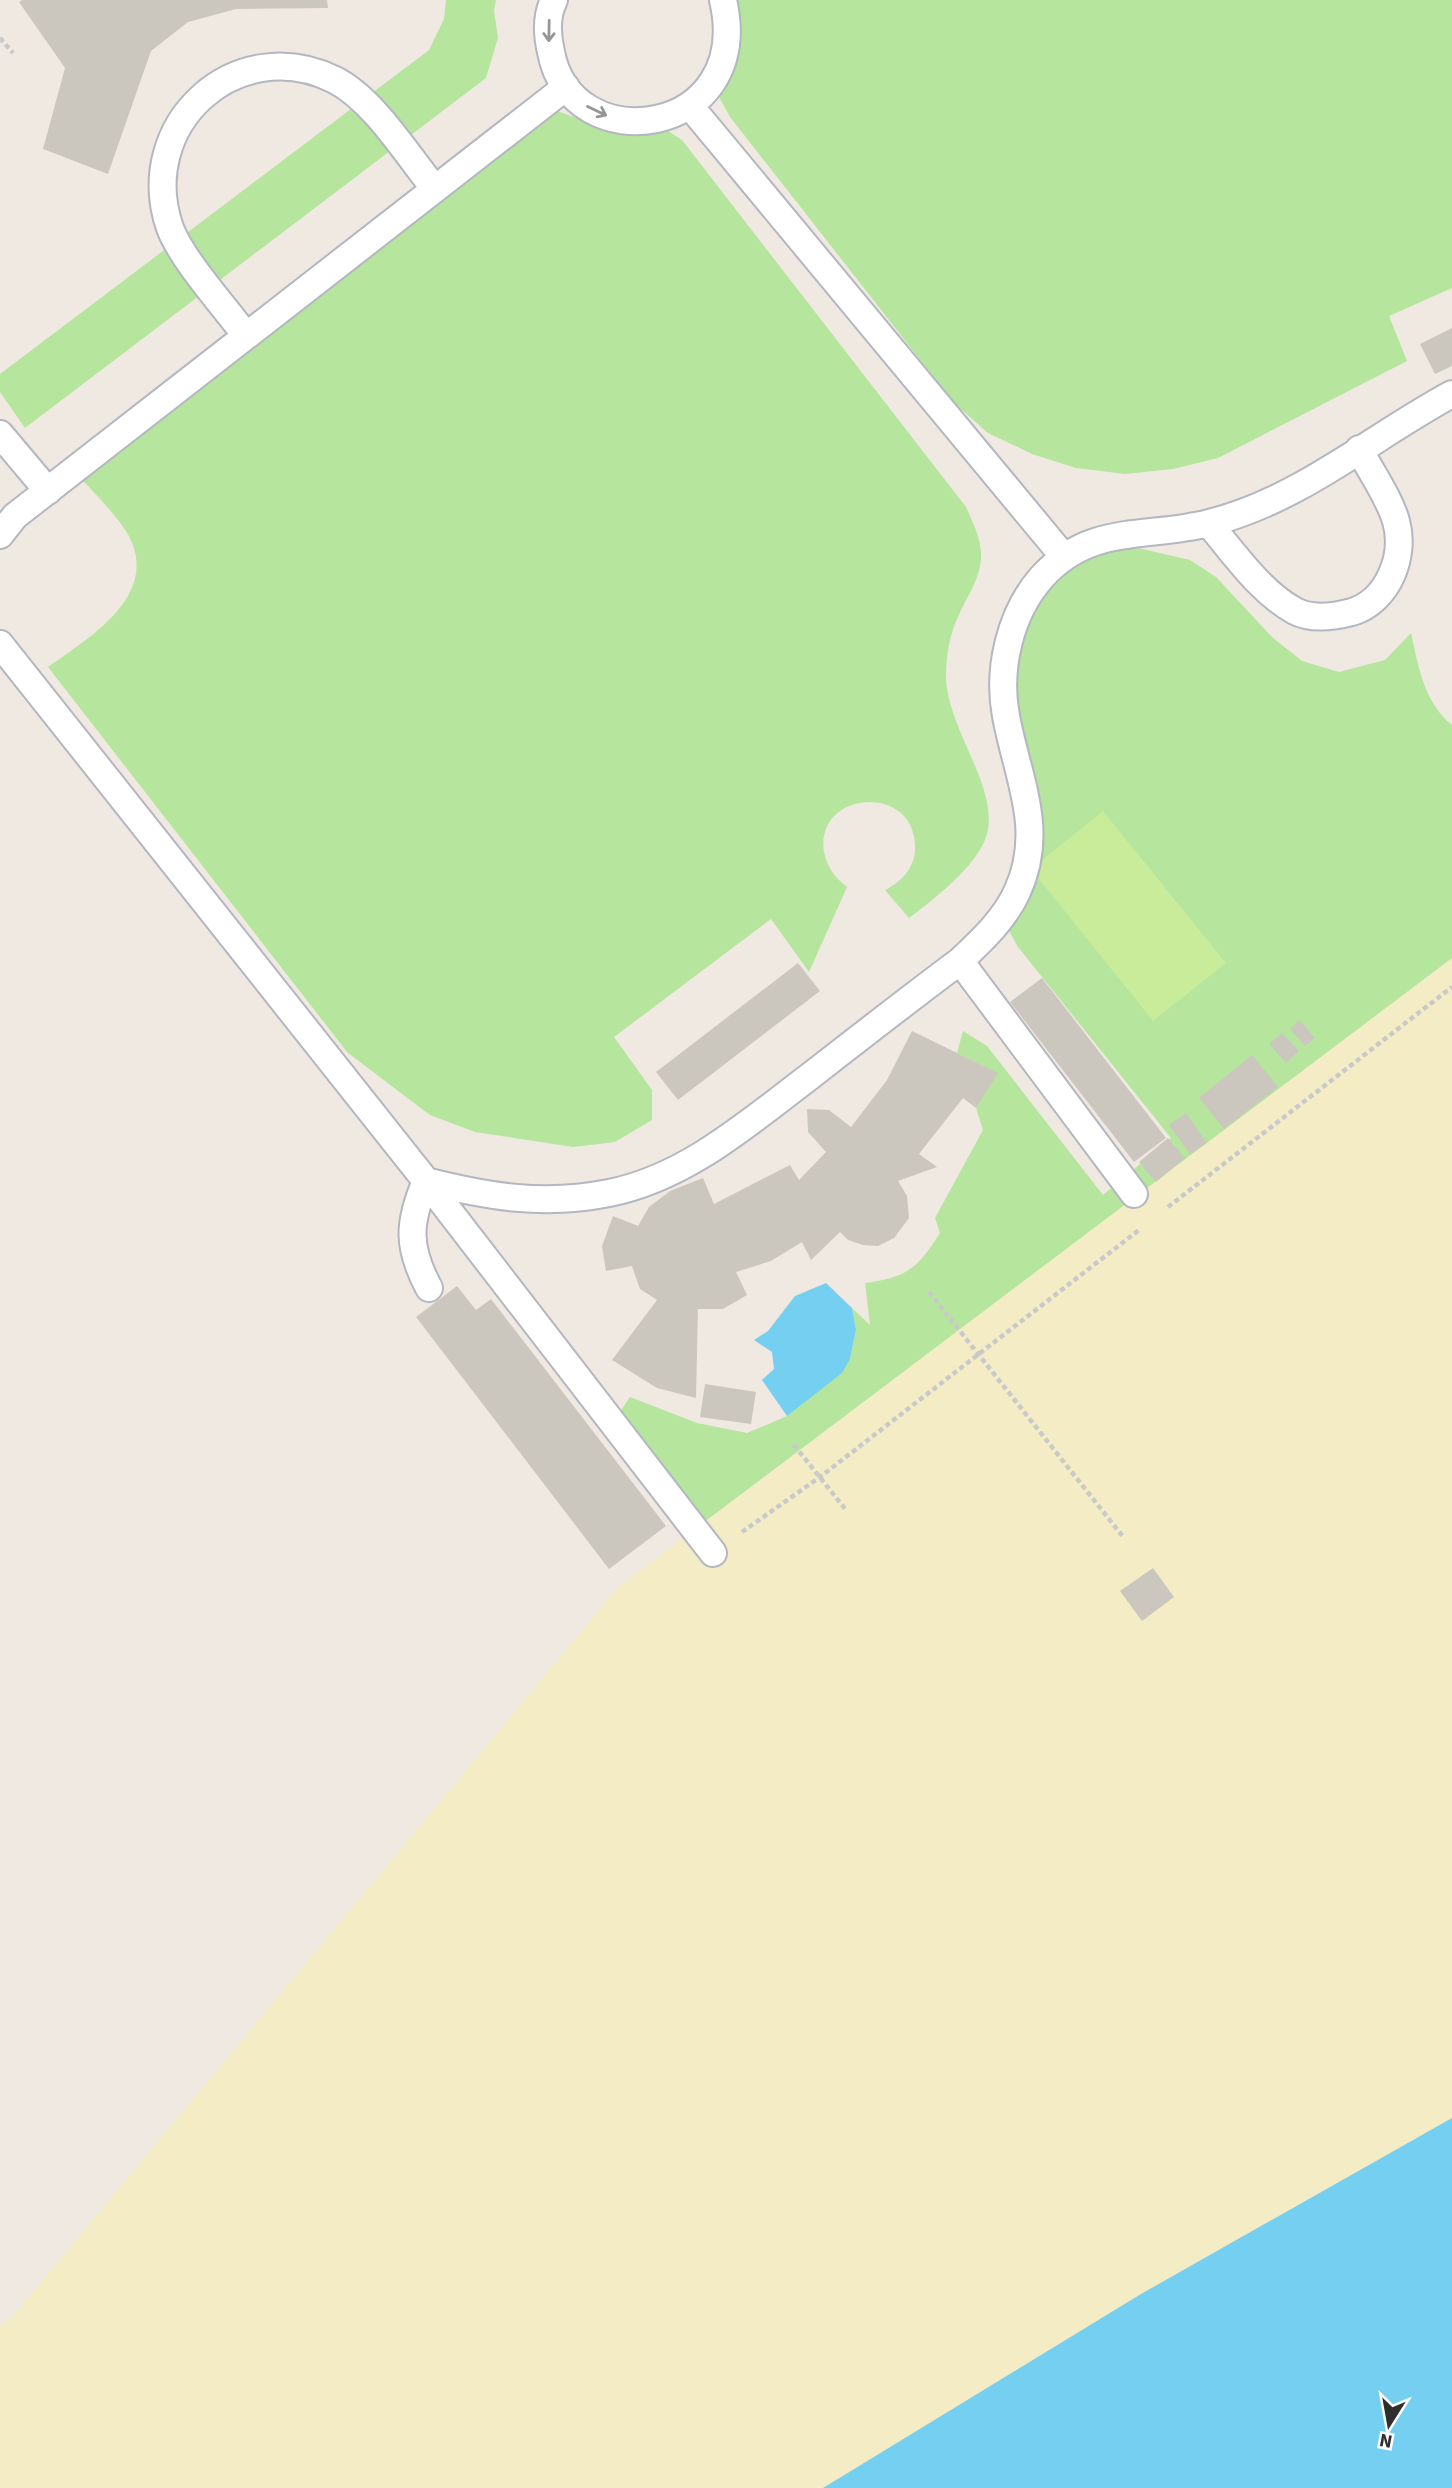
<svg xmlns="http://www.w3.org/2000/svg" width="1452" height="2488" font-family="'Source Sans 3',sans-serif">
<rect width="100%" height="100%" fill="#efe9e1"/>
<path fill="#b6e59e" d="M446,0H496L494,11L498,38L486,78L25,428L0,392V374L429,50L444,19Z
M727,0H1452V288L1389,316L1407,361L1218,458L1173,469L1125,474L1076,468L1032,454L988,433L954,403L730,117L706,73Z
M557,111C594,125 615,128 654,122L682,140L966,507C973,523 982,540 981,558C980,580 966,598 958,617C950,633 946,656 946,674C945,727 1002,790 986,837C976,867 933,900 909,918L885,890C901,882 915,868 915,849C917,782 814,790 824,852C827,867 835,878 847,887L809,972L771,919L614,1037L652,1090V1120L615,1142L573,1147L475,1132L430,1115L402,1094L347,1052L48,667C91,637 164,593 126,531C113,511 93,492 77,474Z
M1134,547L1190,560L1216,577L1272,637L1302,661L1339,672L1385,660L1411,633C1418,665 1424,703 1452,725V977L723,1546L609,1428L630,1397L697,1423L747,1433L787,1416L850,1359L856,1330L852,1308L870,1325L865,1283C907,1277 917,1269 940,1233L935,1218L983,1130L976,1108L997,1073L957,1053L963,1031L987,1046L1103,1195L1171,1138L1018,947L1008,929L1041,814L1034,774L1000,697L1029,596L1093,553Z"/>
<path fill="#f3ecc5" d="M1452,958V2118L1141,2294L900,2488H0V2326L13,2316L618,1587Z"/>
<path fill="#c9ec9a" d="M1103,811L1226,963L1153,1021L1031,869Z"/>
<path fill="#75cff0" d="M826,1283L852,1308L856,1330L850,1359L842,1373L787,1416L762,1380L774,1369L772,1352L754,1340L768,1331L795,1296Z
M1452,2118V2488H823L1141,2294Z"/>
<path fill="#cbc7bf" d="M22,0H327L328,8L236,9L188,22L151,51L108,174L43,149L65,68L19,2Z
M1452,328V366L1435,374L1420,344Z
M798,963L820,991L678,1100L656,1072Z
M1042,978L1166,1138L1134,1162L1010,1002Z
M1300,1020L1315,1038L1305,1046L1290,1029Z
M912,1031L998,1073L976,1108L963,1098L919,1154L937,1167L898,1181L907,1196L909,1218L894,1238L878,1246L863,1245L848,1240L840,1232L811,1260L802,1242L771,1261L736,1272L747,1295L723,1309H698L696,1398L657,1388L612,1360L657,1300L640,1289L632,1266L606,1271L602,1246L613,1216L638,1226L649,1207L670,1191L703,1178L714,1204L790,1165L799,1180L826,1152L808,1132L807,1109L829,1110L851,1127L887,1080Z
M1282,1033L1299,1051L1286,1063L1269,1044Z
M1252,1055L1278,1087L1224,1129L1199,1098Z
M1186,1113L1207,1143L1190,1154L1169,1125Z
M1168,1138L1185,1158L1156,1182L1139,1162Z
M457,1286L476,1310L491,1299L666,1526L609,1569L416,1317Z
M705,1384L756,1392L751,1424L700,1417Z
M1153,1568L1174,1597L1142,1621L1120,1591Z"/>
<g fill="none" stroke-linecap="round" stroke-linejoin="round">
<g stroke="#b4b7c1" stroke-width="30">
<path id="service" d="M554,0C546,16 547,35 551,52C571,162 755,138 723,0
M690,106L1064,557
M246,336C225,307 182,260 170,228C134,125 236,31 335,80C374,100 407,155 435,189
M0,434L48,491
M1209,524C1234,553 1260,592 1295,611C1312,620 1333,617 1352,612C1388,601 1406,556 1396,521C1389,497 1371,472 1359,449
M0,535L15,516L566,87
M0,644L426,1181L713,1553
M960,961L1134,1194
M429,1288C407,1247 408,1223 426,1181C489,1197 544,1206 609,1193C686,1178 748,1123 809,1077C859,1038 909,999 960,961C982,940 1004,920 1017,892C1046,830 1017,777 1006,716C997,669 1010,613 1042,577C1091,523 1147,539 1209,523C1299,501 1372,437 1452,394"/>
</g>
<path stroke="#c9c9c9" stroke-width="4.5" stroke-dasharray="5 3.5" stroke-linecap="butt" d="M0,38L13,53
M1168,1207L1452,987
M929,1292L1124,1538
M794,1445L846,1510
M742,1532L820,1477L1139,1230"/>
<use href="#service" stroke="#fff" stroke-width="26"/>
</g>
<defs><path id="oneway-shaft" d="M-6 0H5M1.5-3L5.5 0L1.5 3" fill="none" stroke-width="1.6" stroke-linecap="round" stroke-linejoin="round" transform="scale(1.75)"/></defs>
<g stroke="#969696">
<use href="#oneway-shaft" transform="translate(549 31) rotate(91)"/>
<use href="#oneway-shaft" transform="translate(597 111) rotate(26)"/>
</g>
<g transform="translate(1389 2425) rotate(191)" stroke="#ffffff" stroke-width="5" paint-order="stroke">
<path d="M0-5L12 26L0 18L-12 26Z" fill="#2e2e2e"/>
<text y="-10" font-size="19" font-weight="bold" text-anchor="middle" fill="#2e2e2e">N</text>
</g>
</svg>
